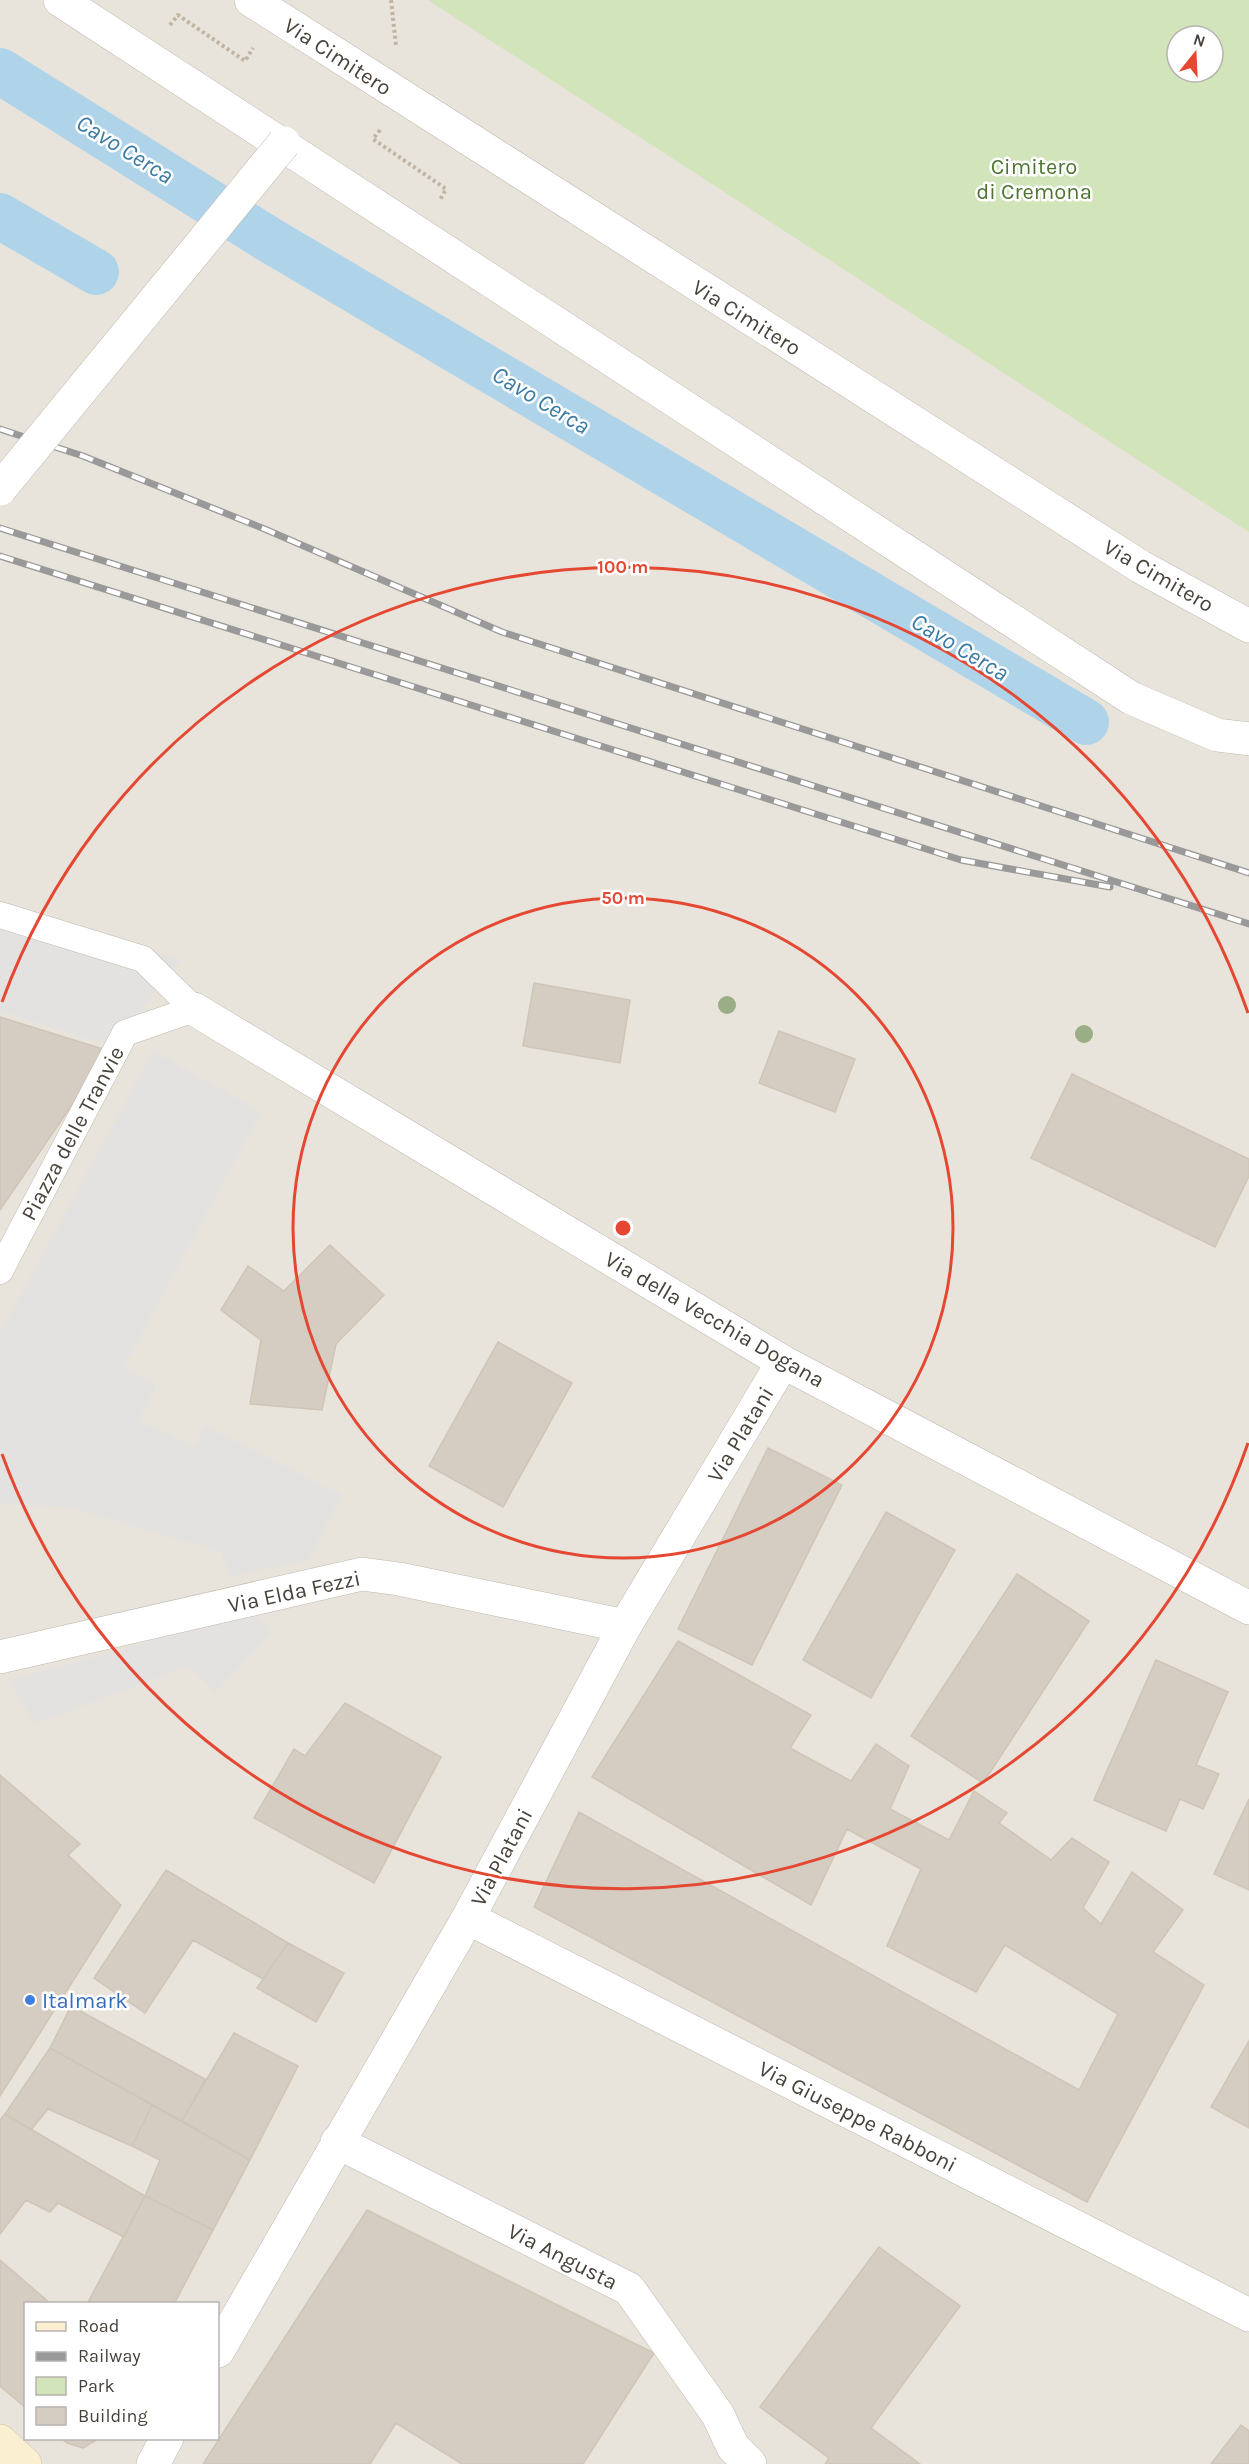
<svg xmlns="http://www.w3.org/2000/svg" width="1249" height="2464" font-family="Karla,sans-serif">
<rect width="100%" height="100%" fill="#f4f2ec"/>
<path fill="#e8e3db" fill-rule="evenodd" d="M0,0H1249V2464H0ZM1177,36H1213V72H1177ZM26,2304H218V2438H26Z"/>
<path fill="#d2e4b9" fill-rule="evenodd" d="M428,0H1249V532ZM1177,36H1213V72H1177Z"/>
<path fill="#e4e2e0" d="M0,900L180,960L112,1046L0,1011Z
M153,1051L261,1112L123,1368L156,1384L139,1421L194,1447L205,1426L341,1495L309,1560L230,1577L221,1552L68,1507L0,1503V1333Z
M253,1614L265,1621L271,1633L215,1693L190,1666L34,1724L10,1680Z"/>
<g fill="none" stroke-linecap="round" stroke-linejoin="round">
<path stroke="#afd4ea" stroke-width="46" d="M0,71L268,239L1086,722
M0,216L96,272"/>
</g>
<path fill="#d5cdc2" stroke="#cfc5b6" stroke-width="1.5" d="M534,983L630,1000L620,1063L523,1046Z
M0,1017L109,1051L0,1210Z
M779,1031L855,1059L835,1112L759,1083Z
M1072,1074L1249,1159V1176L1215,1247L1031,1158Z
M330,1245L384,1295L336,1344L322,1410L250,1404L261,1340L221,1310L248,1266L284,1291Z
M498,1342L572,1383L503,1507L429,1466Z
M768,1448L842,1485L752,1665L678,1629Z
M886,1512L955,1550L871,1698L803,1660Z
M1017,1574L1089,1621L983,1783L911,1736Z
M678,1641L811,1715L790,1748L851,1781L876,1744L909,1766L890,1809L949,1840L974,1791L1007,1813L999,1823L1051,1860L1072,1838L1109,1862L1083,1908L1101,1924L1132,1872L1183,1910L1153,1952L1204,1985L1087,2202L534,1907L579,1812L1079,2090L1118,2014L1005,1945L976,1992L887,1946L921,1869L847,1829L811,1905L592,1777Z
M1156,1660L1228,1692L1196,1765L1219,1774L1203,1809L1180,1799L1166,1831L1094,1800Z
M345,1703L441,1757L374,1883L254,1818L294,1749L305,1756Z
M0,1775L80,1844L68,1855L121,1905L0,2096Z
M1249,1799V1890L1214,1874Z
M166,1870L288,1943L263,1979L193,1940L145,2013L94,1978Z
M288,1943L344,1973L316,2022L257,1988Z
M71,2006L205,2079L182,2121L50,2048Z
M234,2033L298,2066L250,2160L182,2121Z
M1249,2041V2128L1211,2107Z
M50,2048L152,2105L132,2146L48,2109L31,2130L5,2114Z
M152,2105L250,2160L213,2230L145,2196L160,2160L132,2146Z
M5,2114L145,2196L124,2237L58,2203L50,2212L26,2200L0,2234V2120Z
M145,2196L213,2230L174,2304H87Z
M367,2210L654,2353L583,2464H462L396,2423L370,2464H203Z
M879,2247L960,2306L871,2428L920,2464H825L829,2458L760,2407Z
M0,2260L51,2304H26V2408L0,2386Z
M1241,2425L1249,2431V2464H1211Z
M61,2438H100L83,2448L67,2443Z"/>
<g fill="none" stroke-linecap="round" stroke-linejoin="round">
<g stroke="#bfb9af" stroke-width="27">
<path id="service" d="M0,915L143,959L194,1009L125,1033L0,1271"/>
</g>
<g stroke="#bfb9af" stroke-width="34">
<path id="minor" d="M194,1009L783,1362L1249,1608
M0,1657L362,1574L399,1579L625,1626
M468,1918L1249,2315
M337,2142L629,2289L718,2415L733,2447L750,2464
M218,2351L468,1918L625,1626L783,1362
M153,2464L167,2438"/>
</g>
<g stroke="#bfb9af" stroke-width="34">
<path id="tertiary" d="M60,0L1131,698L1217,735L1249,739
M251,0L1141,567L1249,626"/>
</g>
<g stroke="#cfc2a0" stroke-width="34">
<path id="secondary" d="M0,2441L25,2464"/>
</g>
<path stroke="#c0b4a2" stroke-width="4" stroke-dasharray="3 3" stroke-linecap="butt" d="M391,0L396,46
M170,25L178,15L245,61L253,48
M380,130L373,139L446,189L440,200"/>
<use href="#service" stroke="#fff" stroke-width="26"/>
<use href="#minor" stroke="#fff" stroke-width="33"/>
<use href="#tertiary" stroke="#fff" stroke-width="33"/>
<use href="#secondary" stroke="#faefd1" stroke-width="33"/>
<g stroke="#999" stroke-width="7">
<path id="rail" d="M0,429L83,456L267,530L502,632L1249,873
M0,528L1249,924
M0,556L961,860L1110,887"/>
</g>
<use href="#rail" stroke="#fff" stroke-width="4.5" stroke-dasharray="14" stroke-linecap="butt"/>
<g stroke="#bfb9af" stroke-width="34" stroke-linecap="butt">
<path id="tertiary-bridge" d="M0,489L284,143"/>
</g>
<use href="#tertiary-bridge" stroke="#fff" stroke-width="33"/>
</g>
<g fill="#99ad86">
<circle cx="727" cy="1005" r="9"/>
<circle cx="1084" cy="1034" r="9"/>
</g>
<g fill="none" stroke="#e54832" stroke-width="3">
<circle cx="623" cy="1228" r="330"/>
<path d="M1248 1443A661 661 0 0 1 2 1454M2 1002A661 661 0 0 1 1248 1013"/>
</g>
<circle fill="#3f7fe0" stroke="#fff" stroke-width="2" cx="30" cy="2000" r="6"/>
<g text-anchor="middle" stroke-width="5" stroke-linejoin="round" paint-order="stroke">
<g font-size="22" fill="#48423a" stroke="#fff">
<text transform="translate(338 56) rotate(33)" y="8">Via Cimitero</text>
<text transform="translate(747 317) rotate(32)" y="8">Via Cimitero</text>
<text transform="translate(1159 575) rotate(30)" y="8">Via Cimitero</text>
<text transform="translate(72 1133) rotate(-62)" y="8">Piazza delle Tranvie</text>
<text transform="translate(715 1319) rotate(30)" y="8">Via della Vecchia Dogana</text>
<text transform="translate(740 1434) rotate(-59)" y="8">Via Platani</text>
<text transform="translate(294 1591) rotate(-12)" y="8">Via Elda Fezzi</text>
<text transform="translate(501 1857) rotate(-62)" y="8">Via Platani</text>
<text transform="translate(858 2116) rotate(27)" y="8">Via Giuseppe Rabboni</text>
<text transform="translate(563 2256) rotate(27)" y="8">Via Angusta</text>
</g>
<g font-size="22" fill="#4e7532" stroke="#fff">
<text x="1034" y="174">Cimitero<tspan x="1034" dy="25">di Cremona</tspan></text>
</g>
<g font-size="22" fill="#366cbe" stroke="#fff" text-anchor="start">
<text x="42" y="2008">Italmark</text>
</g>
<g font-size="24" font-style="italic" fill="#3b7aa3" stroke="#fff">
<text transform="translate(125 149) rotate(32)" y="8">Cavo Cerca</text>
<text transform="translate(541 400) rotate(31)" y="8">Cavo Cerca</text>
<text transform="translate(960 647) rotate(31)" y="8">Cavo Cerca</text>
</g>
</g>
<circle cx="623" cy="1228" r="9" fill="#e54832" stroke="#fff" stroke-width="3"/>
<g font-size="18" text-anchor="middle" font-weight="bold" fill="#e54832" stroke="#fff" stroke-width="5" stroke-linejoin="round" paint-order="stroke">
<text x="623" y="573">100 m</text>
<text x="623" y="904">50 m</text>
</g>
<rect x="24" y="2302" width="195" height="138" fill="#ffffff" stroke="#b6b3b0" stroke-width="1.5"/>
<rect x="36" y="2322" width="30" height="9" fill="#faefd1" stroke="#b6b3b0" stroke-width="1.5"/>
<text x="78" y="2332" font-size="18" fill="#48423a">Road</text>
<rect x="36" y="2352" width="30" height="9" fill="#999999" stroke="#b6b3b0" stroke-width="1.5"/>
<text x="78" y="2362" font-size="18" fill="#48423a">Railway</text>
<rect x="36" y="2377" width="30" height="18" fill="#d2e4b9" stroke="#b6b3b0" stroke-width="1.5"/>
<text x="78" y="2392" font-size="18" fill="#48423a">Park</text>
<rect x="36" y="2407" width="30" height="18" fill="#d5cdc2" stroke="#b6b3b0" stroke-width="1.5"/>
<text x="78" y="2422" font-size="18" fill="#48423a">Building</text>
<g transform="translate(1195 54) rotate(18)"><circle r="28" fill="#ffffff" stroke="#b6b3b0" stroke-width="1.5"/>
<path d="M0-4.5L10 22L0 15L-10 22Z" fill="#e54832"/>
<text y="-9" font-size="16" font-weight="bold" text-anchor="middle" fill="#48423a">N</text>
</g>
</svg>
